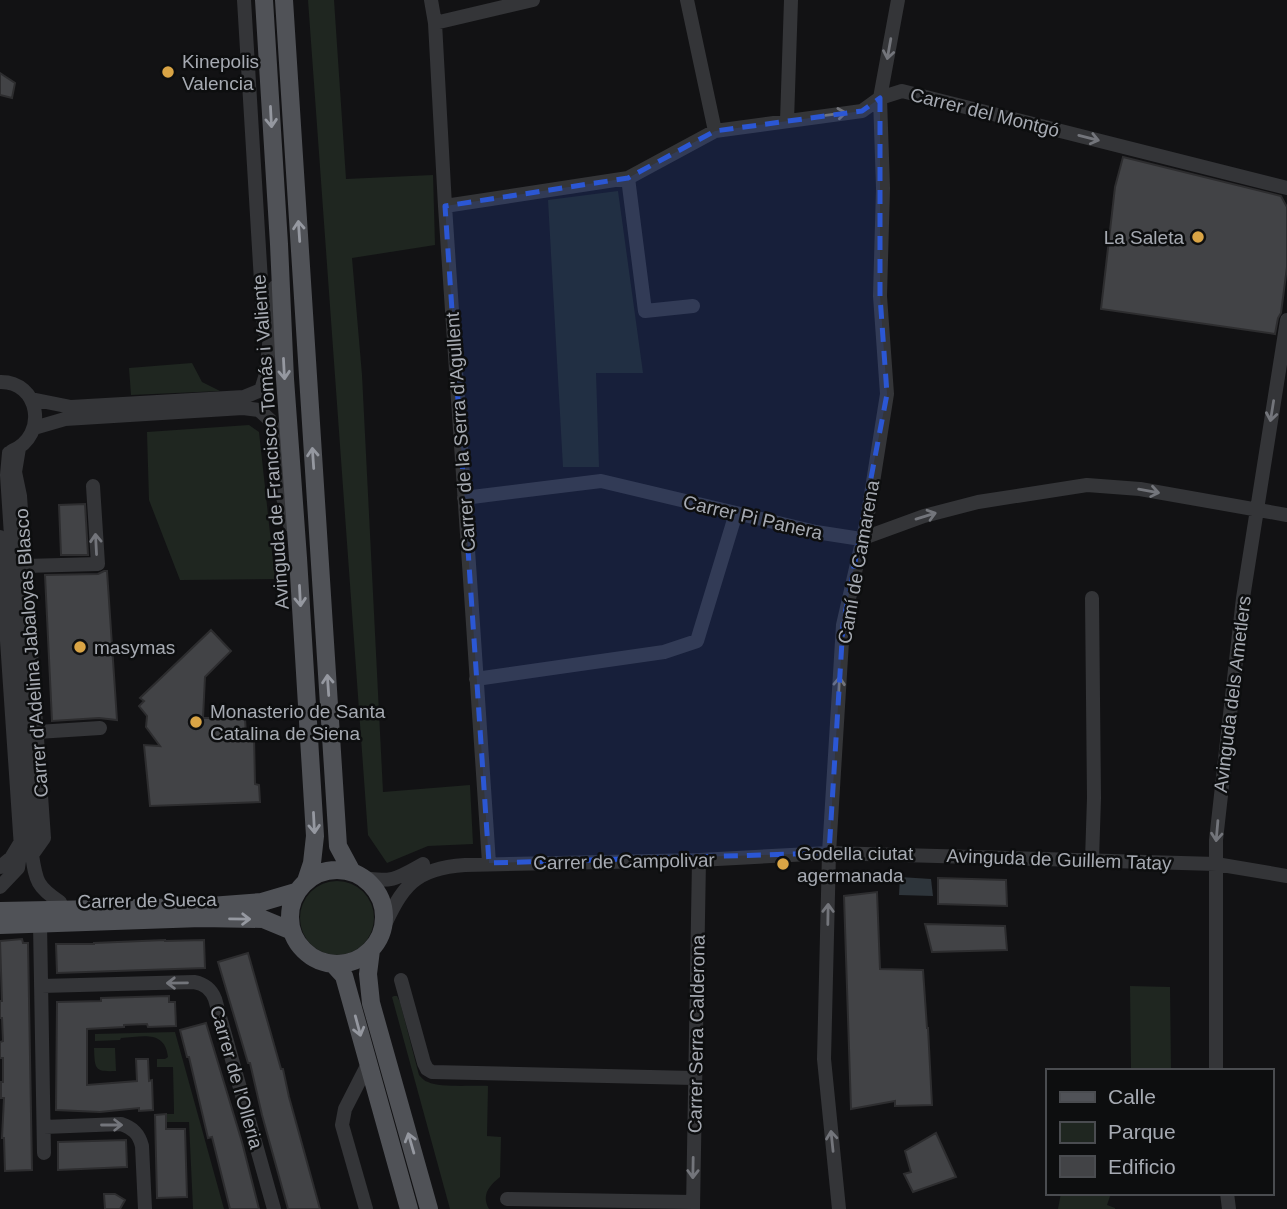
<svg xmlns="http://www.w3.org/2000/svg" width="1287" height="1209" font-family="Arial,sans-serif">
<rect width="100%" height="100%" fill="#121214"/>
<path fill="#1f2620" d="M308,0H334L346,179L433,175L435,245L352,258L362,375L383,792L470,785L473,844L428,846L387,863L368,835Z
M618,191L643,373H596L599,467H563L548,200Z
M192,363L202,382L220,391L131,395L129,368Z
M249,425L259,432L275,579L180,580L149,500L147,432Z
M300 918a37 37 0 1 1 74 0a37 37 0 1 1-74 0Z
M1130,986L1170,987L1171,1069H1131Z
M394,996H397L400,1002L419,1075C422,1078 424,1081 428,1082C440,1088 473,1085 488,1086L487,1136L501,1137L500,1177C489,1186 481,1195 489,1209H450L392,997Z
M175,1032L224,1209H193L189,1122H166V1114H174V1110L173,1067H157V1059H165L168,1057C165,1029 141,1037 121,1038L120,1040L95,1041V1034Z
M94,1048H115L116,1071C94,1072 95,1069 94,1048Z
M1061,1193H1111L1107,1205L1115,1208V1209H1058Z"/>
<path fill="#2e353b" d="M900,877L931,879L933,896L899,895Z"/>
<path fill="#424346" stroke="#2d2d2f" stroke-width="2" d="M0,73L15,83L12,98L0,95Z
M1123,157L1281,196L1287,207V267L1281,313L1278,318L1275,334L1101,309L1115,187Z
M85,504L88,555H61L59,505Z
M104,571H107L117,720L99,718L52,721L45,575L98,574Z
M211,630L231,651L205,677L203,718H245L246,735L254,736L255,784L259,785L260,802L150,806L144,745L160,746L146,727L147,716L139,706L144,701L140,698Z
M938,878L1006,880L1007,906L938,904Z
M877,892L880,969L923,970L927,1028H928L932,1105L895,1106V1101L851,1109L844,896Z
M925,924L1005,926L1007,950L932,952Z
M22,939L23,943H28L32,1170L5,1171L4,1138H2L4,1098H1V1082H3V1058H0V1042L3,1041L2,1018H0V1001H2L0,941Z
M165,940V941L204,940L205,968L57,973L56,944H94V943Z
M248,953L281,1069H283L289,1097L320,1209H288L280,1180L262,1115L250,1063H248L218,962Z
M169,996V1002H175L176,1026L148,1027L147,1024L124,1025V1027L87,1029V1085L137,1081L136,1059H148L149,1081L152,1080L153,1110L139,1111V1108L100,1112L56,1110L57,1002L101,1001V998Z
M206,1023L242,1142L259,1209H230L212,1137L208,1138L189,1057H187L180,1030Z
M166,1114V1129H185L187,1197L157,1198L155,1115Z
M936,1133L956,1177L913,1192L904,1174L911,1172L905,1151Z
M126,1140L127,1167L58,1170V1142Z
M104,1194H115L125,1200L120,1209H105Z"/>
<g fill="none" stroke-linecap="round" stroke-linejoin="round">
<path stroke="#343538" stroke-width="14" d="M244,0L264,331
M431,0L435,23L445,206L489,863
M687,0L715,131
M435,23L533,0
M787,121L791,0
M628,178L645,311L693,306
M445,206L628,178L715,131L862,111L880,98L902,91L1287,188
M0,382C39,381 49,435 12,451
M31,399L71,407L244,397L261,390L266,374L275,287
M34,428L65,419L243,408L259,410L270,420L276,434L282,493L290,525
M19,448L15,472L20,496L44,838L32,855
M9,453L7,475L32,855C36,881 37,887 60,902
M464,498L601,481L816,532L861,539L924,516L978,502L1087,485L1140,489L1287,515
M0,537L21,848L18,868L0,887
M25,566L98,564L93,486
M476,679L664,652L697,641L736,513
M37,732L100,728
M1092,860L1094,798L1092,598
M0,867L11,858L20,843
M363,878C393,883 398,878 423,864
M40,924L44,1153
M382,931C402,887 414,868 465,865L699,860L829,853L1216,864L1287,876
M401,980L424,1063L427,1069L432,1072L694,1078
M41,986L194,982C205,984 211,989 215,999L274,1209
M1216,1071V840L1243,598L1287,320
M44,1127L121,1124C133,1128 139,1134 142,1146L145,1209
M1227,1193L1229,1209
M507,1199L693,1202
M366,1209L342,1125L345,1109L368,1064
M693,1209L699,860
M839,1209L824,1059L829,853L843,625L867,520L887,394L880,296L883,188L880,98L898,0"/>
<path stroke="#505257" stroke-width="18" d="M264,0L279,244L285,379L298,558L315,836L312,863L306,881
M284,0L338,846L352,872
M290 917a47 47 0 1 1 94 0a47 47 0 1 1-94 0Z
M0,911L197,907L262,902L296,892
M0,925L201,918L263,919L292,931
M371,950L368,974L371,1003L429,1209
M333,964L344,976L409,1209"/>
</g>
<defs><path id="oneway-shaft" d="M-6 0H5M1.5-3L5.5 0L1.5 3" fill="none" stroke-width="1.6" stroke-linecap="round" stroke-linejoin="round" transform="scale(1.75)"/></defs>
<g stroke="#73757b">
<use href="#oneway-shaft" transform="translate(889 49) rotate(100)"/>
<use href="#oneway-shaft" transform="translate(836 114) rotate(-8)"/>
<use href="#oneway-shaft" transform="translate(1089 138) rotate(14)"/>
<use href="#oneway-shaft" transform="translate(1272 411) rotate(99)"/>
<use href="#oneway-shaft" transform="translate(1149 491) rotate(10)"/>
<use href="#oneway-shaft" transform="translate(926 516) rotate(-17)"/>
<use href="#oneway-shaft" transform="translate(96 544) rotate(-93)"/>
<use href="#oneway-shaft" transform="translate(839 687) rotate(-87)"/>
<use href="#oneway-shaft" transform="translate(1217 831) rotate(95)"/>
<use href="#oneway-shaft" transform="translate(828 914) rotate(-89)"/>
<use href="#oneway-shaft" transform="translate(177 983) rotate(179)"/>
<use href="#oneway-shaft" transform="translate(112 1125)"/>
<use href="#oneway-shaft" transform="translate(832 1141) rotate(-96)"/>
<use href="#oneway-shaft" transform="translate(693 1168) rotate(91)"/>
</g>
<g stroke="#9598a0">
<use href="#oneway-shaft" transform="translate(271 117) rotate(87)"/>
<use href="#oneway-shaft" transform="translate(299 231) rotate(-94)"/>
<use href="#oneway-shaft" transform="translate(284 369) rotate(87)"/>
<use href="#oneway-shaft" transform="translate(313 458) rotate(-94)"/>
<use href="#oneway-shaft" transform="translate(300 596) rotate(87)"/>
<use href="#oneway-shaft" transform="translate(328 685) rotate(-94)"/>
<use href="#oneway-shaft" transform="translate(314 823) rotate(87)"/>
<use href="#oneway-shaft" transform="translate(240 919) rotate(1)"/>
<use href="#oneway-shaft" transform="translate(358 1026) rotate(75)"/>
<use href="#oneway-shaft" transform="translate(411 1143) rotate(-106)"/>
</g>
<path fill="#2b57d4" fill-opacity="0.2" stroke="#2b57d4" stroke-width="5" stroke-dasharray="14 9" stroke-linejoin="round" d="M880,98V296L887,394L843,625L829,853L489,863L445,206L628,178L715,131L862,111Z"/>
<g fill="#d9a445" stroke="#0d0e0f" stroke-width="2.5">
<circle cx="168" cy="72" r="7"/>
<circle cx="1198" cy="237" r="7"/>
<circle cx="80" cy="647" r="7"/>
<circle cx="196" cy="722" r="7"/>
<circle cx="783" cy="864" r="7"/>
</g>
<g text-anchor="middle" stroke-width="5" stroke-linejoin="round" paint-order="stroke">
<g font-size="19" fill="#a6aab2" stroke="#0d0e0f" text-anchor="start">
<text x="182" y="68">Kinepolis<tspan x="182" dy="22">Valencia</tspan></text>
<text x="1184" y="244" text-anchor="end">La Saleta</text>
<text x="94" y="654">masymas</text>
<text x="210" y="718">Monasterio de Santa<tspan x="210" dy="22">Catalina de Siena</tspan></text>
<text x="797" y="860">Godella ciutat<tspan x="797" dy="22">agermanada</tspan></text>
</g>
<g font-size="19" fill="#a6aab2" stroke="#0d0e0f">
<text transform="translate(985 112) rotate(14)" y="7">Carrer del Montgó</text>
<text transform="translate(460 432) rotate(-94)" y="7">Carrer de la Serra d'Agullent</text>
<text transform="translate(270 442) rotate(-94)" y="7">Avinguda de Francisco Tomás i Valiente</text>
<text transform="translate(753 517) rotate(13)" y="7">Carrer Pi Panera</text>
<text transform="translate(858 562) rotate(-80)" y="7">Camí de Camarena</text>
<text transform="translate(31 653) rotate(-94)" y="7">Carrer d'Adelina Jabaloyas Blasco</text>
<text transform="translate(1232 694) rotate(-83)" y="7">Avinguda dels Ametlers</text>
<text transform="translate(1059 859) rotate(2)" y="7">Avinguda de Guillem Tatay</text>
<text transform="translate(624 861) rotate(-1)" y="7">Carrer de Campolivar</text>
<text transform="translate(147 900) rotate(-1)" y="7">Carrer de Sueca</text>
<text transform="translate(696 1034) rotate(-89)" y="7">Carrer Serra Calderona</text>
<text transform="translate(237 1077) rotate(74)" y="7">Carrer de l'Olleria</text>
</g>
</g>
<rect x="1046" y="1069" width="228" height="126" fill="#0d0e0f" stroke="#4a4c50" stroke-width="2"/>
<rect x="1060" y="1092" width="35" height="10" fill="#505257" stroke="#4a4c50" stroke-width="2"/>
<text x="1108" y="1104" font-size="21" fill="#a6aab2">Calle</text>
<rect x="1060" y="1122" width="35" height="21" fill="#1f2620" stroke="#4a4c50" stroke-width="2"/>
<text x="1108" y="1139" font-size="21" fill="#a6aab2">Parque</text>
<rect x="1060" y="1156" width="35" height="21" fill="#424346" stroke="#4a4c50" stroke-width="2"/>
<text x="1108" y="1174" font-size="21" fill="#a6aab2">Edificio</text>
</svg>
